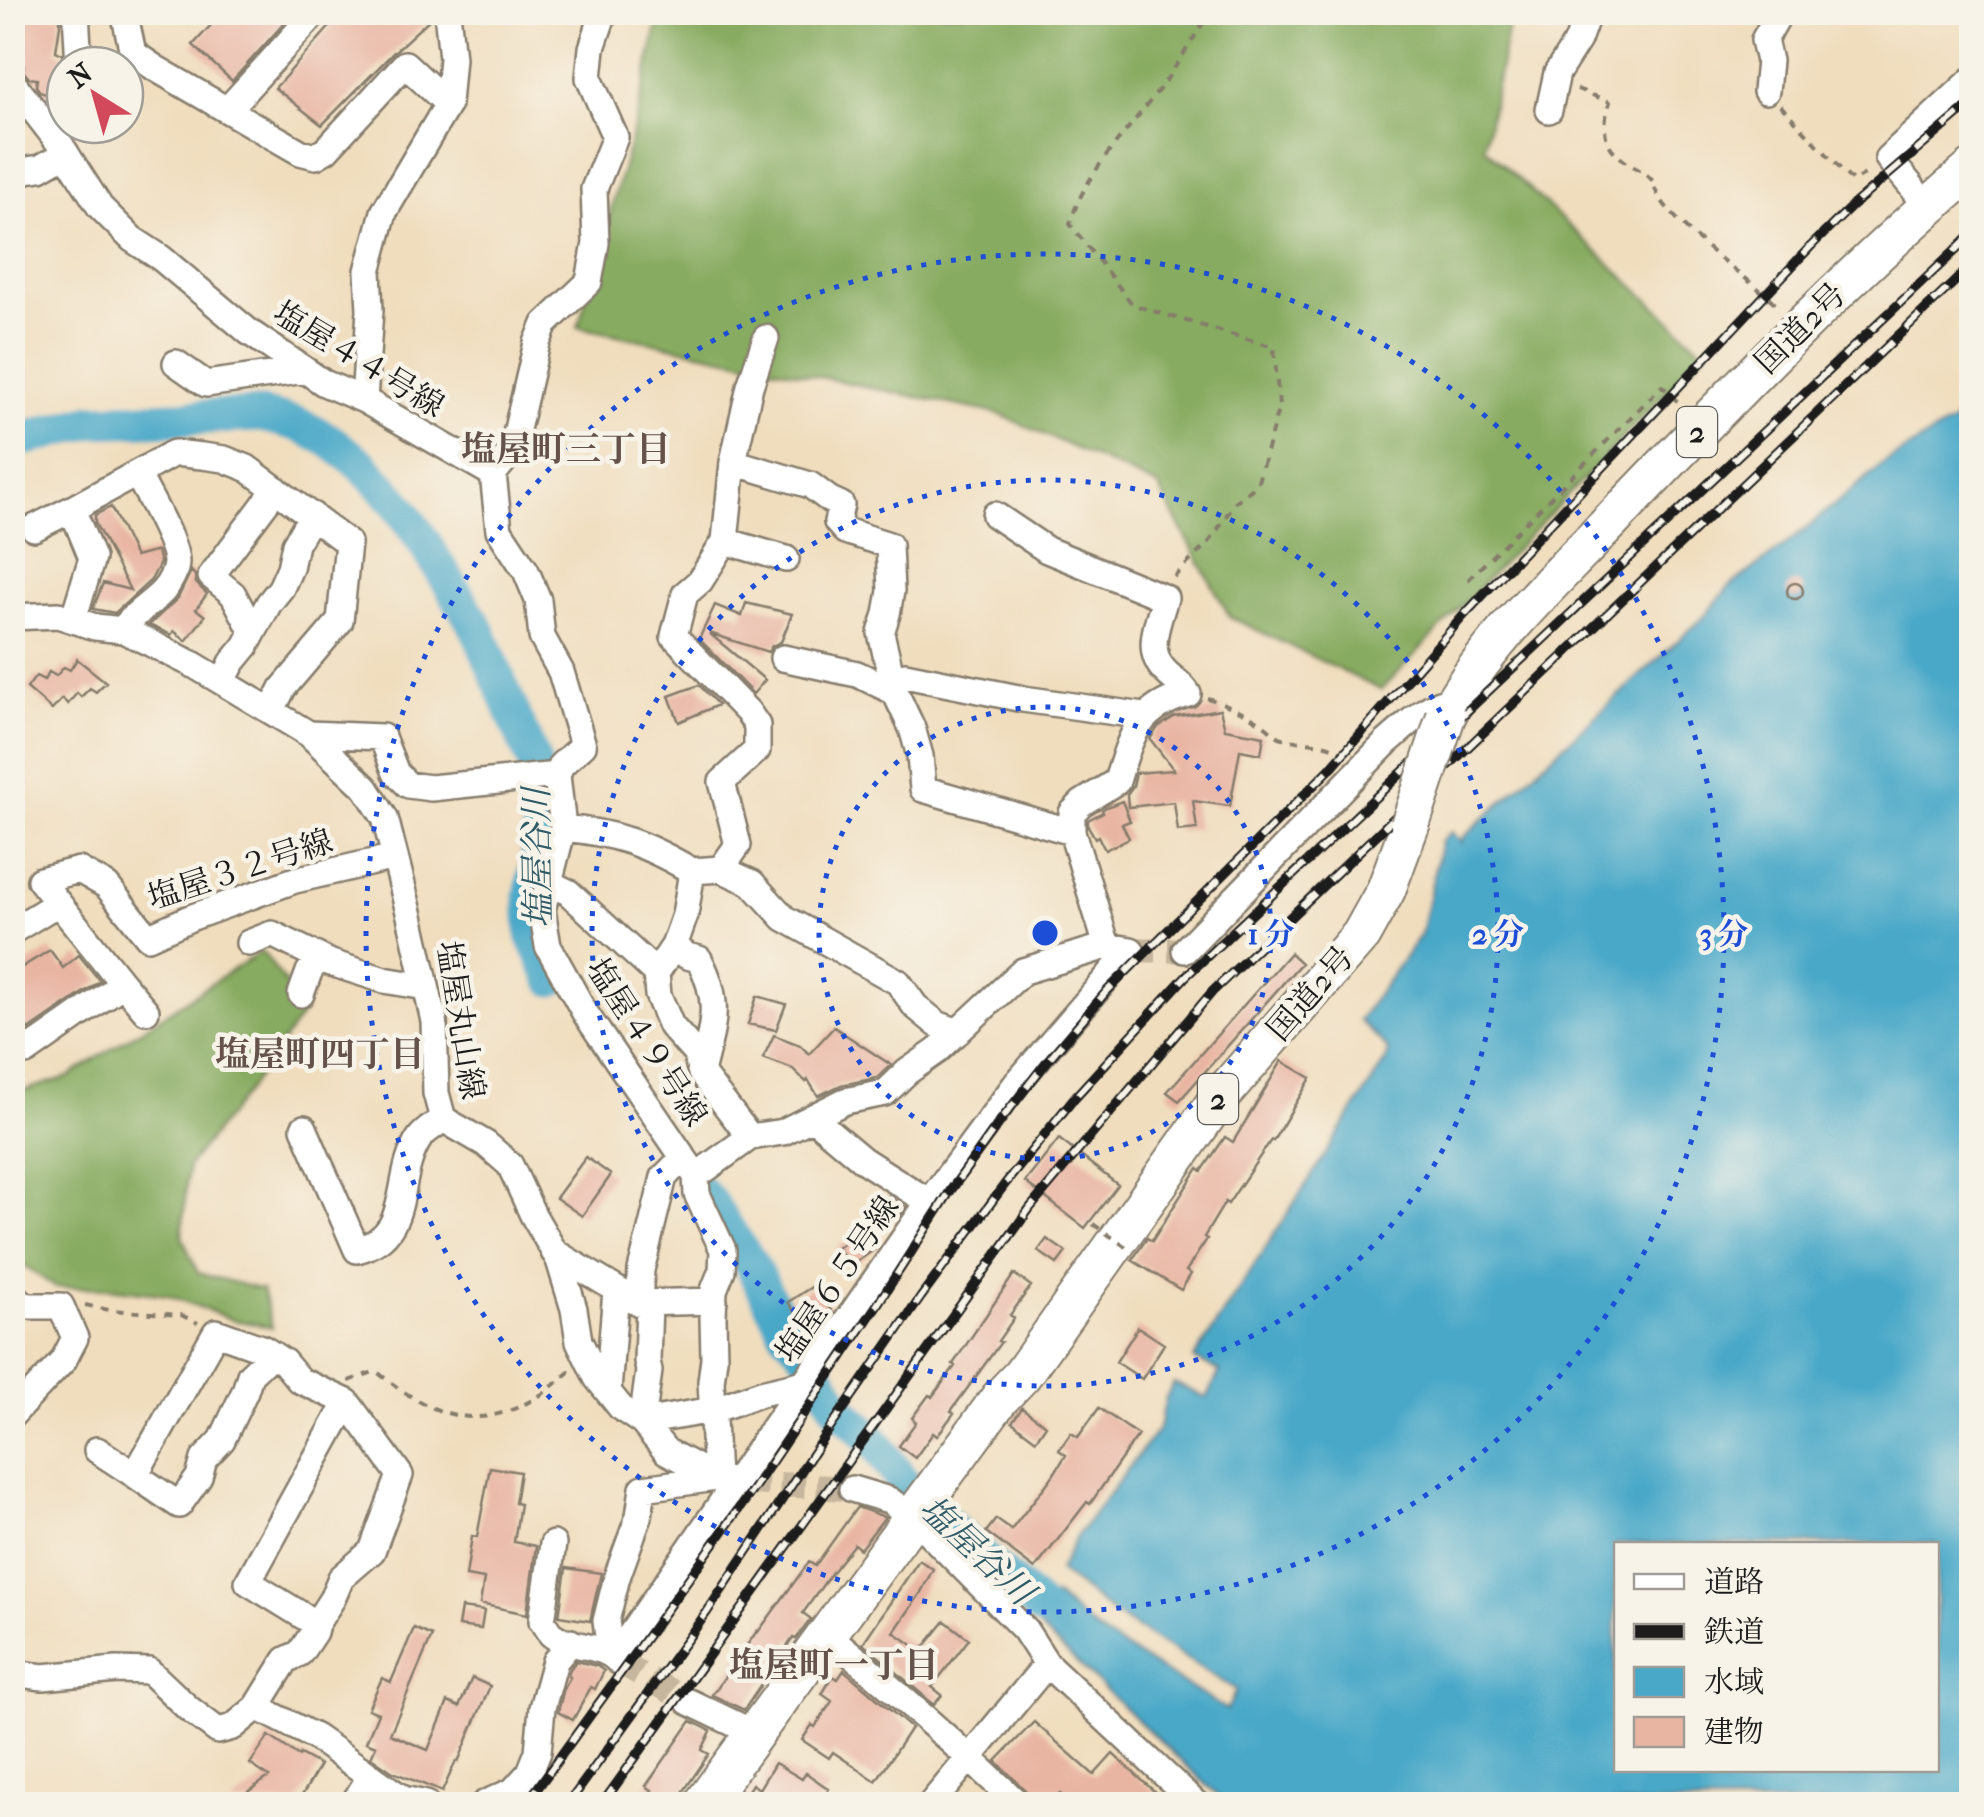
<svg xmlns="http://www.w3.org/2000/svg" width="1984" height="1817" font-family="'IM FELL French Canon','Noto Serif JP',serif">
<rect width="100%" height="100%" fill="#f7f3e8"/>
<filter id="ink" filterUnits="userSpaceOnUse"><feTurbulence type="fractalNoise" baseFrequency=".01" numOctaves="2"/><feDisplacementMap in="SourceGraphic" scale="20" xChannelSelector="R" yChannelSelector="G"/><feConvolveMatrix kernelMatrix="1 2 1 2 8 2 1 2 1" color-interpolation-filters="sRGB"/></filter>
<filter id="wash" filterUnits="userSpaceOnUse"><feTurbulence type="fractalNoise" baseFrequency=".0048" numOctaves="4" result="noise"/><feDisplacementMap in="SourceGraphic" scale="40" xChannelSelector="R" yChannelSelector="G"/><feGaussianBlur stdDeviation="2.25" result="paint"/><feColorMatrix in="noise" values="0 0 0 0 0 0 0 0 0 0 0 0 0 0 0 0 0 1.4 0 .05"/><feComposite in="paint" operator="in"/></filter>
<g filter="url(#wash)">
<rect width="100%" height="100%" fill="#f0ddbd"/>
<path fill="#87ab60" stroke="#52643e" stroke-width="2.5" d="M1511,12L1484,147L1705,352L1381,690L1230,617L1158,486L999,414L578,327L638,113L660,13Z
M262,951L305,1010L249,1089L188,1166L182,1236L198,1273L262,1290L272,1327L233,1320L168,1295L108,1288L55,1287L13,1257V1094L68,1077Z"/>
<path fill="#49a8c8" stroke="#326272" stroke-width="2.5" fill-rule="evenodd" d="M1971,407V1804H1227L1033,1622L1055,1596L1097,1631L1227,1710L1236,1690L1111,1612L1059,1571L1076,1537L1159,1428L1166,1397L1174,1383L1207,1398L1220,1371L1194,1359L1386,1060L1388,1049L1359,1020L1421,934L1441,841L1451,832L1462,842V839L1470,831L1704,617L1728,588L1793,539L1884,463L1959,418ZM1616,1544H1936V1770H1616Z"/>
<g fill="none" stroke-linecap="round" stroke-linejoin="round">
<path stroke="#49a8c8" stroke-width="35" d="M12,442L93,421L262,415L297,424L329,440L362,465L396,502L424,542L477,628L534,763L541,806L538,858L531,896L533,935L553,979
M698,1190L711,1204L752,1266L785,1330L808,1356L837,1406L874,1441L902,1481L965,1542L1042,1610"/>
</g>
<g id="blocks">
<path fill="#e9b5a3" d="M12,12H60V25L56,51L62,54L65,73V112L52,107L49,95L40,92L36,86L37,79L29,78L23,71L24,65L12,63Z
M223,12H294L232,81L193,45Z
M343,12H431V18L393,53L322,125L275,88Z
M111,507L135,557L157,551L160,563L151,580L115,613L93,609L103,583L130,590L95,523V515Z
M191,571L195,575L196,583L207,594L196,609L205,616L186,641L174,631L171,635L149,625L178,598Z
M1787 591a8 8 0 1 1 16 0a8 8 0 1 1-16 0Z
M746,603L792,614L781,642L772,646L768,652L709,633L765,680L753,694L699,639L715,605L742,616Z
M77,659L106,682L96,692L90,688L81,697L77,693L68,704L62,699L52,710L27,688L36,676L44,680L49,672L56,676L64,667L70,670Z
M699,685L718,705L679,722L669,696Z
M1220,709L1225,729L1264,736L1261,754L1240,750L1230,806L1193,801L1197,829L1178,831L1174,802L1128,807L1127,794L1133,786L1136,773L1174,770L1150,739L1158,727L1174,717Z
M1122,801L1130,821L1122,824L1129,838L1105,850L1098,836L1095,838L1088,826V820L1103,812L1102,810L1106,807Z
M50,950L63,968L79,955L100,981L29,1030L12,1011V953L22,967Z
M1290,953L1301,963L1179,1101L1167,1092Z
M757,996L786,1004L776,1030L748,1024Z
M834,1027L891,1065L877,1078L841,1085L818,1096L808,1080L806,1082L793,1069L763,1058L774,1035L800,1045L809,1054Z
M1282,1061L1311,1078L1273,1141L1271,1140L1228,1204L1225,1202L1204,1237L1207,1239L1186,1271L1191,1274L1181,1290L1132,1260L1147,1238L1152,1241L1198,1168L1202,1171L1225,1137L1233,1142Z
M1059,1139L1118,1185L1085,1228L1025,1182Z
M586,1157L611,1175L582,1216L556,1198Z
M889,1196L906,1207L898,1218L890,1211L894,1205L886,1200Z
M860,1231L875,1249L851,1266L837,1248Z
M1047,1239L1066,1252L1057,1264L1038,1251Z
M1014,1274L1031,1286L1010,1315L1014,1318L998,1341L1001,1342L951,1411L954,1413L937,1436L933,1433L915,1458L899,1446L916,1422L912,1418L929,1395L932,1397L955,1366L953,1364Z
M813,1286L833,1313L827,1322L809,1333L788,1302Z
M1138,1327L1164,1344L1142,1379L1116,1362Z
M1022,1408L1046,1425L1036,1440L1012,1422Z
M1099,1408L1138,1435L1090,1504L1087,1502L1035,1569L986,1532L996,1519L1011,1530L1052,1477L1066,1455L1059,1450L1071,1433L1078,1437Z
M490,1467L520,1472L515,1503L520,1504L514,1542L536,1546L527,1614L480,1604L484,1579L466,1576L472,1536L477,1537Z
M857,1507L885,1517L860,1549L854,1544L832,1572L803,1613L811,1619L796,1639L793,1638L744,1710L712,1695L757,1631L758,1632L809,1562L815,1566Z
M919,1560L933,1569L920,1594L894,1632L921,1651L945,1621L969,1639L932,1687L942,1695L934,1705L863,1643Z
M566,1568L601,1573L590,1621L559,1616Z
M461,1608L484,1611L481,1629L458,1626Z
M414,1628L432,1636L390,1734L428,1750L448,1702L459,1707L472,1678L490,1686L458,1762L456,1761L442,1792L393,1772L371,1757L376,1746L366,1742L378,1713L368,1709L382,1678L391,1682Z
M576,1661L597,1666L604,1671L595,1689L591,1687L573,1720L558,1712L564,1688L570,1677L568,1676L570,1669Z
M844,1670L911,1728L876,1781L833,1752L829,1758L802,1740L812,1725L815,1727L832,1701L822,1694L833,1676L838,1679Z
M691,1721L711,1731L702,1750L709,1754L675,1804H640L652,1790L646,1786Z
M1034,1722L1094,1775L1113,1754L1155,1792L1144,1804H1072L1060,1794L1050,1804H1039L996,1761Z
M269,1736L299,1756L300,1754L320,1765L297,1804H230L269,1777L250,1764Z
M775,1763L802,1779L806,1773L829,1789L818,1804H752L747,1792L752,1784L759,1789Z"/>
</g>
</g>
<g filter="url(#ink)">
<use href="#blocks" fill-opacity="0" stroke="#867c6c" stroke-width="2.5"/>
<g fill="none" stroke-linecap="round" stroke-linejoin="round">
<path stroke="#c6b69d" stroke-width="25" stroke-dasharray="25 12" stroke-linecap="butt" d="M1131,950H1185
M743,1482L852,1489
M618,1661L689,1702"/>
<g stroke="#867c6c" stroke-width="30">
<path id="minor" d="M76,12L79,65
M124,12L133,53L155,68L227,110L316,12
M12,82L60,144L100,207L132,239L161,258L249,332L324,383L364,400L493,474L499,530L526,571L538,600L542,637L561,672L583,745L561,765L557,775L563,828L542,910L548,946L585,1013L696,1176
M1766,91L1769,61L1764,40L1780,12
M227,110L300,152L316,156L326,150L405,64L448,104
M1549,110L1557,73L1578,40L1588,12
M12,177L27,170L40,168L66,153
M1925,208L1912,187L1888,158L1972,80
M176,363L206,384L305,370
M364,400L370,310L368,271L384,212L448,104L452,58L447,12
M733,462L810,485L830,500L841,505L837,522L845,531L889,545L891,591L887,614L881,633L895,692L912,728L920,756L923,789L1072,832
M493,474L512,451L537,343L545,324L589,282L596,243L594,189L615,137L589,78L592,48L604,12
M995,515L1047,550L1165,598C1158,622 1145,650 1164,670C1173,680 1182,683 1188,694C1137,708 1131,736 1117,781L1082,803L1072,813V832L1107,946
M34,528L72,509
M725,541L786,559
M12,617L58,615L95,627L123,630L150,643L194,665L309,734L366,788L385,818L410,916L434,1021L436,1093L443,1119L486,1144L510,1165L533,1215L559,1260L574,1309L579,1341L597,1378L621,1408L642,1422L666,1451L716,1478L743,1482
M73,620L92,558L72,509L174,453L202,456L224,459L247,468L348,543L340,621L283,688L272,710
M123,630C132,614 150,605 163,591C169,584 176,572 176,562C176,543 147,493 137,474
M253,632L233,594L211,576L276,489
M783,658L857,674L895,692
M905,675L1023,699L1144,716
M223,682L232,663L246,646L269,603L281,588L290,568L295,544L312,515
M309,734L382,737L396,773L408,785L431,788L557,775
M563,828C616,833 646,844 692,871
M721,869L752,883L784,918L898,982L915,1006L937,1024L958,1032
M692,871L721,869L738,845L722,782L757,750V725L748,712L674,636L685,594L700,581L725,541L733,462L750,386L766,338
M692,871L685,915L674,946L687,956L699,959C723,1005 712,1026 701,1073
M549,883L568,892L656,973
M12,931L58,903
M249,943L272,934L331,963L384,980L426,987
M674,946L656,973L658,995L671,1026L696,1054L701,1073L750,1137
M1185,950L1387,742C1413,720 1423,707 1457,697
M123,984L146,1011
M301,994L309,972L319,957
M12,1035L26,1052L123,984L40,880L79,870L107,886L148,937L190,918L295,880L395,857
M813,1118L863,1160L929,1202
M304,1128L357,1250C414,1235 393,1179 419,1139C424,1131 436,1125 443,1119
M554,1252L639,1303L714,1301
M12,1294L26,1306H61L75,1338L63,1361L12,1415
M639,1303L641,1270L664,1177L683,1158
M649,1304L647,1361L649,1371L642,1422L713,1410L761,1393L804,1383
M608,1391L616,1290
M97,1450L135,1475
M852,1489L889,1500L914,1518L1025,1630L1047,1664L931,1804
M553,1544L542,1621C545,1625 547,1630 551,1634C571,1650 601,1642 618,1661
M316,1624L248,1582L347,1402
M827,1634C893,1689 957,1745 1018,1804
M610,1651L606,1621L617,1577L639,1516L643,1488L716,1478L711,1381L714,1358L713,1317L714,1290L722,1270L723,1250L697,1194L696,1176
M615,1657L929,1202L1016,1084L1131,950L1107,946L1023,971L937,1051L907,1072L885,1093L845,1101L783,1132L750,1137L696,1176
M1047,1664L1196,1804
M12,1673L43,1677L117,1670L149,1671L189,1709L218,1731L233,1727L257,1707L315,1737L403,1799L425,1804
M689,1702L756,1734
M257,1707L286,1660L300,1653L314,1632L316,1624L332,1599L341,1578L372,1551L400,1475L347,1402L299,1380L284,1362L264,1349L216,1332L135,1475L179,1505L199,1477L204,1459L222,1440L245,1391L250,1375L272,1354
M715,1790L736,1804
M353,1804L371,1776
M484,1804L513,1791L530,1772L538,1752L542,1708L555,1661L571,1642"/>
</g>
<g stroke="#867c6c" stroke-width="42">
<path id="highway" d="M1446,716C1489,638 1557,578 1618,514C1732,395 1846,276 1972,169
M703,1804L1000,1398L1022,1375L1219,1098L1361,935L1386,890L1410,825"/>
</g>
<path stroke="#867c6c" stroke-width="4" stroke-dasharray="8 8" stroke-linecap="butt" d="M1577,89L1610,102C1600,133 1604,148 1632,166C1639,170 1646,173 1651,179C1659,189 1651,182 1657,193C1662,203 1673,215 1681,223C1711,255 1749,278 1780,308
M1780,105L1853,182L1869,171
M1174,577L1211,540L1235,502L1257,485L1279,406L1274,347L1133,305L1070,224C1084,174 1124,136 1154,96C1175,70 1192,40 1210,12
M1468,580L1662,386L1683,407
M1207,698C1225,703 1249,714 1264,725C1271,730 1275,736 1283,738C1303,745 1326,739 1344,754
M85,1305L109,1310L181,1315L198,1323
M349,1381L376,1371C429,1414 475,1436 539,1396C549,1390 559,1380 569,1372L572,1373"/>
<use href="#minor" stroke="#fff" stroke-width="25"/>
<use href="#highway" stroke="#fff" stroke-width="38"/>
<g stroke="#1c1c1c" stroke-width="10">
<path id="rail" d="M526,1804L754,1488L877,1305L951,1190L1001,1120L1048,1060L1106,992L1329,770L1465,614L1811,246L1853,205L1972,103
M568,1804L707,1612L819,1444L921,1297L1005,1184L1075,1097L1185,977L1972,235
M602,1804L1030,1208L1212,992L1972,265"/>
</g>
<use href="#rail" stroke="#f7f3e8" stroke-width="6" stroke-dasharray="19" stroke-linecap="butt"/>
<g stroke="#867c6c" stroke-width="42" stroke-linecap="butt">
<path id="highway-bridge" d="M1410,825L1446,716"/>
</g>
<path stroke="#867c6c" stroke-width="4" stroke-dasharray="8 8" stroke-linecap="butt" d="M1093,1224L1129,1249"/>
<use href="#highway-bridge" stroke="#fff" stroke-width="38"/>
</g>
</g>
<g fill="none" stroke="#1d4ed8" stroke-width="5" stroke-dasharray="5 10">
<circle cx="1045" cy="933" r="226"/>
<circle cx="1045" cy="933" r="453"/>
<circle cx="1045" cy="933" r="679"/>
</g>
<g text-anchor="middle" stroke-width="9" stroke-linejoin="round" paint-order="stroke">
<g fill="#f7f3e8" stroke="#5e5c59" stroke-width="2.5">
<rect x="1677" y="407" width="40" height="50" rx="8"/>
<rect x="1198" y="1074" width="40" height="50" rx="8"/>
</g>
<g font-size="30" font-weight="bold" fill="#1c1c1c">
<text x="1697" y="442">2</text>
<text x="1218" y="1109">2</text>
</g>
<g font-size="32" fill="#1c1c1c" stroke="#f7f3e8">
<text transform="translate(1800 328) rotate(-45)" y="11">国道2号</text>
<text transform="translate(359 359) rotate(31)" y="11">塩屋４４号線</text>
<text transform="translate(240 869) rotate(-18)" y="11">塩屋３２号線</text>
<text transform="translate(1310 993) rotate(-49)" y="11">国道2号</text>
<text transform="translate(461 1020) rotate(81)" y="11">塩屋丸山線</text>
<text transform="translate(647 1042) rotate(57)" y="11">塩屋４９号線</text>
<text transform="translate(837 1279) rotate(-56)" y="11">塩屋６５号線</text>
</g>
<g font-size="35" font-weight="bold" fill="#64524b" stroke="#f7f3e8">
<text x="566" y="461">塩屋町三丁目</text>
<text x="320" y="1066">塩屋町四丁目</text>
<text x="834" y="1677">塩屋町一丁目</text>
</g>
<g font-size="35" font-style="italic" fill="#305b69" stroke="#f7f3e8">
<text transform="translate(537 858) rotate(-91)" y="12">塩屋谷川</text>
<text transform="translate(977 1550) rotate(43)" y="12">塩屋谷川</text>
</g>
</g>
<circle cx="1045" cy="933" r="15" fill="#1d4ed8" stroke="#f7f3e8" stroke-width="5"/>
<g font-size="30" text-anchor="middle" font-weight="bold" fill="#1d4ed8" stroke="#f7f3e8" stroke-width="9" stroke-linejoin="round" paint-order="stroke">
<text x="1271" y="944">1 分</text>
<text x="1498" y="944">2 分</text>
<text x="1724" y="944">3 分</text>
</g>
<rect width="1984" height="1817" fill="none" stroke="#f7f3e8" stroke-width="50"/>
<rect x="1614" y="1542" width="325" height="230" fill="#f7f3e8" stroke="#9f9d96" stroke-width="2.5"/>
<rect x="1634" y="1574" width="50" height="15" fill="#ffffff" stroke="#9f9d96" stroke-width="2.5"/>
<text x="1704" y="1592" font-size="30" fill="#1c1c1c">道路</text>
<rect x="1634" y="1624" width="50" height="15" fill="#1c1c1c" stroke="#9f9d96" stroke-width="2.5"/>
<text x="1704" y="1642" font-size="30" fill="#1c1c1c">鉄道</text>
<rect x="1634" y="1667" width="50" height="30" fill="#49a8c8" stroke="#9f9d96" stroke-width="2.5"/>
<text x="1704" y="1692" font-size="30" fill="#1c1c1c">水域</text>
<rect x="1634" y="1717" width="50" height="30" fill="#e9b5a3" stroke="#9f9d96" stroke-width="2.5"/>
<text x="1704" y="1742" font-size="30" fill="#1c1c1c">建物</text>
<g transform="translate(95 95) rotate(323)"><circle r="48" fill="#f7f3e8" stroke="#9f9d96" stroke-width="2.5"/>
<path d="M0-8L18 38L0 25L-18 38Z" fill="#d1495b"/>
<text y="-15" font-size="28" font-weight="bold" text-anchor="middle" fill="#1c1c1c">N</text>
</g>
</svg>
